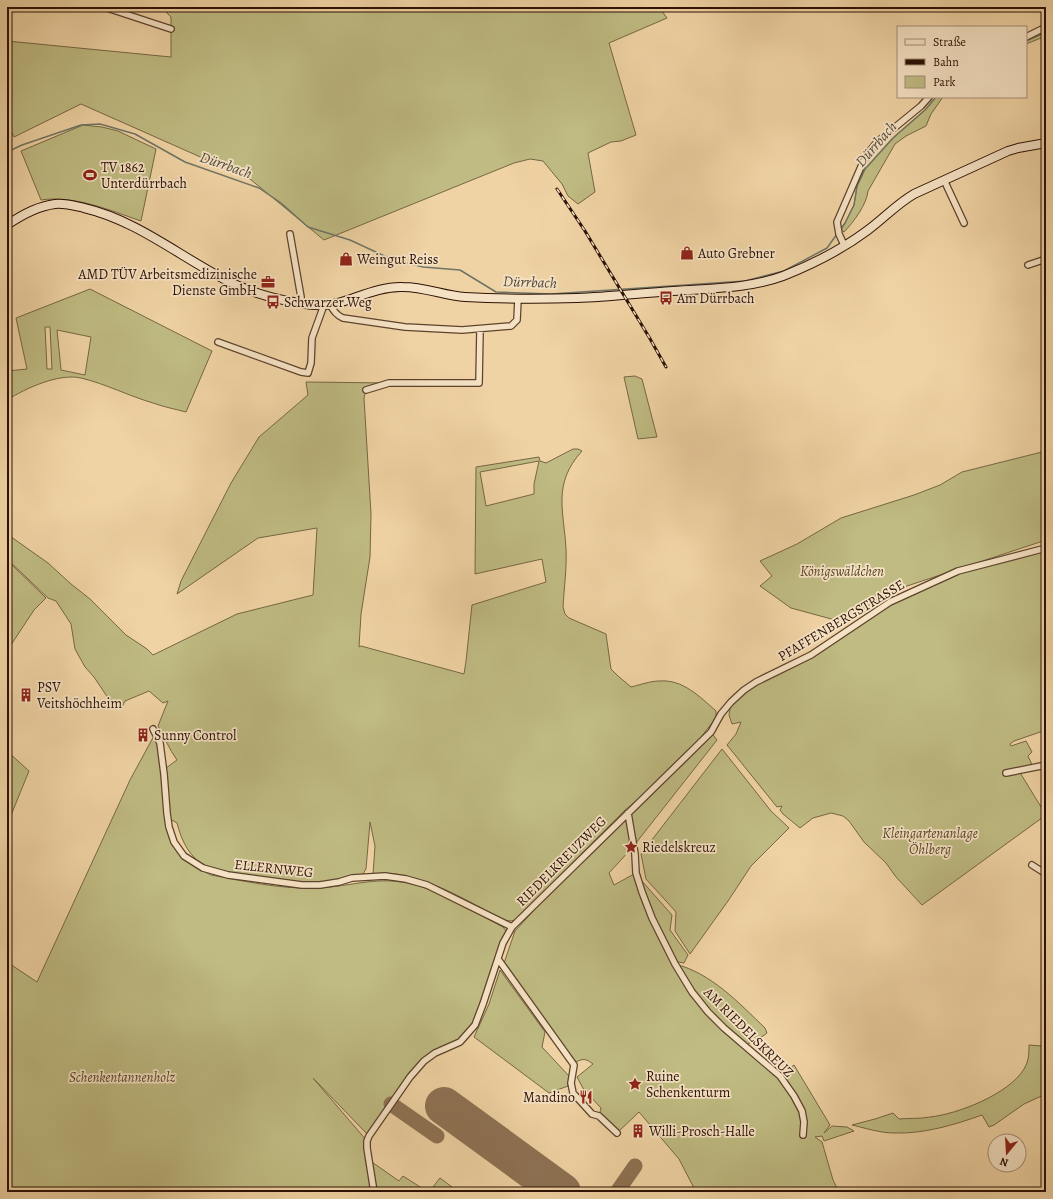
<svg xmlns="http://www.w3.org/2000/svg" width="1053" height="1199" font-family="Alegreya,serif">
<rect width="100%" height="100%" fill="#f0d3a4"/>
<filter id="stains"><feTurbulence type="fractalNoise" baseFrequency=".005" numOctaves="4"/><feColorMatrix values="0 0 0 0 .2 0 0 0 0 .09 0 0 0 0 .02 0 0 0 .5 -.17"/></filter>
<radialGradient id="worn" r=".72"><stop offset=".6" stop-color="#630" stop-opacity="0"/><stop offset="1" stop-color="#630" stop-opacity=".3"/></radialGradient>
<path fill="#bfbb82" stroke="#766644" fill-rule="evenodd" d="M161,7H659L667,18L609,43L636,135L621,141L611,142L588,153L595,192L578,204L568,196L562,184L543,161L530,159L514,163L324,240L250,179L81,104L14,137L7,123V41L171,57V17Z
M1046,32V36L1026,44V41Z
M936,97H943L931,114L926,126L906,136L895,144L868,191C867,204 853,223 844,232L840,229L845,223L854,205L857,186L865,169L893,138L925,110Z
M83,125L102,127L118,131L156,149L141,221C109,210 74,195 41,200L21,151Z
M90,289L212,351L186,412C175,409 164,407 153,403C129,396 106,384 81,378C59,373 26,388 7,400V371L27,369L16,318ZM45,327H50L52,369H47ZM57,330L91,337L85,375L61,370Z
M635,376L642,379L657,437L638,439L624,377Z
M306,382L389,383L366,390L364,398L371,514L370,557L361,614L359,647L361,646L464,674L466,661L472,605L546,582L542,559L475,574L476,467L539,457L540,461L546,463L573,449H578L582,451C552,484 564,511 566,549C567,568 564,588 563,607L565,614L569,618L606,634L611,669L618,676L631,687C640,685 650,681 659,681C683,679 700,697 716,711V718L701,737L637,800L624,811L516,920L510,921L503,920C468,901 434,880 395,874C388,873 380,874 373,874L375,846L370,822L366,869L361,877C348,877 335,881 322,882C301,884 213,874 199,862C186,851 181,838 177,823L170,819C174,846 186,863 211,875C244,881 279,889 313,888C345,888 375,876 407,883C442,890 472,911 503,927L507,932L471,1027L460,1042L424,1061L369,1136L313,1078L367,1141L369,1160L399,1181L403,1176L428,1192H7V962L37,982L130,780L156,732L162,741L166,768L177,760C169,749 165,738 158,726L168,701L163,703L149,691L125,701L122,707L108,698L94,677L85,667L75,649L71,624L56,601L48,598L7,559V534L48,563L71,584L90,599L126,635L147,649L153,655L237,614L313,595L317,528L258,538L177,594L181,581L231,483L259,437L308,395ZM539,461L534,484V494L486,506L480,472Z
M1046,451V540L907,586L846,623L791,608L760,586L772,576L760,561L797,544L841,518L914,495L940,485L962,472Z
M1046,548V730L1014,741L1010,744L1011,746L1026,741L1032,752L1028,756L1033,767L1019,771L1046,815L922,905L896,877L886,863L864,842L849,821L843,816L831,813L813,818L800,828L783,814L780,810L782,806L777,807L727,745L736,734L741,722L732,724L729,715L731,702L744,690L811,655L890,602L958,571Z
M7,560L46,598L34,610L7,651Z
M713,735L717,740L632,848L609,873L614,885L636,873L638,865L641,880L672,915L670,930L688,955L684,963L678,962L675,964C711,973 739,1003 765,1028L767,1033L763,1036L746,1045L780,1076L794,1065L830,1125L824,1133L832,1126L847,1127L854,1131L824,1141L822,1136L815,1137L822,1142L833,1180L839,1192H696L679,1159L639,1112L618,1132L600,1112L601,1108L584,1090L577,1077L593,1064C586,1059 584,1058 576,1062L503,966L515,931L537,907Z
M722,749L771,811L789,828L751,866L728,901L690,954L675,931L676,912L646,879L641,854Z
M7,751L29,771L7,825Z
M500,970L545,1032L542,1047L569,1076L568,1086L549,1093L474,1037L489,1004Z
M1029,1045L1041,1046L1046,1058V1094L1024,1104L994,1125L989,1127L982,1115C954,1125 924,1134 894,1133C880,1133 865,1128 852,1125L875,1119L893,1113L899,1119C909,1118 920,1119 930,1117C958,1114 1009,1094 1024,1069C1029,1061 1029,1053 1029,1045Z
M440,1178L452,1187L448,1192H429Z"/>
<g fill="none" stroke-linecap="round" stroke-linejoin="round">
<path stroke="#6e7567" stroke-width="1.5" d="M1026,41L1046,32
M7,152L22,145L81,125L100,124L135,134L185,162L259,188L281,203L308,227L350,240L391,259L423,267L460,270L496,292L551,294L745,281L784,271L827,248L837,234
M841,229L845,223L854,205L857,186L865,169L893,138L925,110L936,97"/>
<path stroke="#8e7254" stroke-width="15" d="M391,1104L437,1136
M458,1129L464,1121
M617,1192L635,1166"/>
<path stroke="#8e7254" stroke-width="38" d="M444,1106L562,1192"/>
<g stroke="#5d422d" stroke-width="8">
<path id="street" d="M104,7L171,29
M427,7H468
M1026,37L1046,27
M944,180L964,223
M290,234L301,297V304
M844,245L839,234L837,222L863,162L869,152L877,142L921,106L929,97
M1028,265L1046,259
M330,304C333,311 336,315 343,318L405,327L462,330L511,326L517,320L518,299
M218,342L301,372L308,373L311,363L312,338L324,305
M366,390L389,383H479L480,330
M153,729L160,743L164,774L167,813L169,827L174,842L184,856L203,868L228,875L302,885H320L339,882L352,878L385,876L406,879L427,885L512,927
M1006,773L1046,765
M628,813L635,854L636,873L642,892L652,918L675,964L692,992L708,1012L724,1028L780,1076L794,1096L802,1111L804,1122L803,1135
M1032,865L1046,874
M498,959L574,1065L571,1083L573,1093L592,1114L599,1116L617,1133
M374,1192L367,1148V1141L369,1136L410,1077L424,1061L435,1053L460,1042L475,1025L483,1004L503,943L512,927L711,732L721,714L731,702L744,690L756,682L811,655L890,602L958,571L1046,548"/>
</g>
<g stroke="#2c1105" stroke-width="10">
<path id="secondary" d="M7,225C20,216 39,206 55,204C65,203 75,206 84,208C136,220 179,256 226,280C249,292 274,299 299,303C312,306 325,306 338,303C359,297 381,286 403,287C425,287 445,296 465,297C502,299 540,299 577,298C609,297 641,293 673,291C710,288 748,289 783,276C811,265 844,248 868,230C884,218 897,204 914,194L1008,151L1018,148L1046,143"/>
</g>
<use href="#street" stroke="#f5e2c4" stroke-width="5.5"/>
<use href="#secondary" stroke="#f5e2c4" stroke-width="8"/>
<g stroke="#2c1105" stroke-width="3">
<path id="rail" d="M557,189L585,231L649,337L666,367"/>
</g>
<use href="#rail" stroke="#f5e2c4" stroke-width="1.5" stroke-dasharray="4.5" stroke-linecap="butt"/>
</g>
<defs>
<g id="stadium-bare" transform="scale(1.08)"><path d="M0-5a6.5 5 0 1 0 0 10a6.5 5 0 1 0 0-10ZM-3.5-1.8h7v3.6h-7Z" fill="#8f2418" stroke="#f5e2c4" stroke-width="2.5" paint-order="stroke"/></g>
<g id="shop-bare" transform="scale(1.08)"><path d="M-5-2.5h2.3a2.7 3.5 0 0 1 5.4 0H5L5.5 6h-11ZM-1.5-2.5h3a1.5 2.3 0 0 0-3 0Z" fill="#8f2418" stroke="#f5e2c4" stroke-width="2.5" paint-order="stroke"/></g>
<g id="office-bare" transform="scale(1.08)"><path d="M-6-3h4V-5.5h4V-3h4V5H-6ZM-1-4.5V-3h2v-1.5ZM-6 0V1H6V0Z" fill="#8f2418" stroke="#f5e2c4" stroke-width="2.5" paint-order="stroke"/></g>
<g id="bus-bare" transform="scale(1.08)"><path d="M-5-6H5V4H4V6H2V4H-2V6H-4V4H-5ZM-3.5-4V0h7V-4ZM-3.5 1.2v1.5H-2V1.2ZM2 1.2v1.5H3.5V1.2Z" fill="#8f2418" stroke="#f5e2c4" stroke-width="2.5" paint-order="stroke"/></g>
<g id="building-bare" transform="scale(1.08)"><path d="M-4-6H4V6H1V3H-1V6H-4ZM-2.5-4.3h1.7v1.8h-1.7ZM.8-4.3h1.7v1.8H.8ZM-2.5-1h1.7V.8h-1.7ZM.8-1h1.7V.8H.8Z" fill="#8f2418" stroke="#f5e2c4" stroke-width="2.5" paint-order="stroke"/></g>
<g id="sight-bare" transform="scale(1.08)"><path d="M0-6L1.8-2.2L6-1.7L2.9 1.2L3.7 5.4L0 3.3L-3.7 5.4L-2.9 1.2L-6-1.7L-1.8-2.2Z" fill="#8f2418" stroke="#f5e2c4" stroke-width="2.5" paint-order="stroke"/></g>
<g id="restaurant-bare" transform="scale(1.08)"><path d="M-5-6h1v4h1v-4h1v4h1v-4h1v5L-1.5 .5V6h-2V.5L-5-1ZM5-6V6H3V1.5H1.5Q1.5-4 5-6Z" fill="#8f2418" stroke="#f5e2c4" stroke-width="2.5" paint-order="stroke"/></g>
</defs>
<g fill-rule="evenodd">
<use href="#stadium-bare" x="90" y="175"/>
<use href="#shop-bare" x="687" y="253"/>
<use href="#shop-bare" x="346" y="259"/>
<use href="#office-bare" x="268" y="282"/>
<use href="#bus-bare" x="666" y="298"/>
<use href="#bus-bare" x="273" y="302"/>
<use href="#building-bare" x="26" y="695"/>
<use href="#building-bare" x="143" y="735"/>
<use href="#sight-bare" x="631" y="847"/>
<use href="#sight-bare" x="635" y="1084"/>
<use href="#restaurant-bare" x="586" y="1097"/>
<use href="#building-bare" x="638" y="1131"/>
</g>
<g text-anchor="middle" stroke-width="3.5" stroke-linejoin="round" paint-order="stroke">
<g font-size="14" fill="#2c1105" stroke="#f5e2c4" text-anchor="start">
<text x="101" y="172">TV 1862<tspan x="101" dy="16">Unterdürrbach</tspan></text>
<text x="698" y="258">Auto Grebner</text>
<text x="357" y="264">Weingut Reiss</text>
<text x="257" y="279" text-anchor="end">AMD TÜV Arbeitsmedizinische<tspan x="257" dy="16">Dienste GmbH</tspan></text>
<text x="677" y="303">Am Dürrbach</text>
<text x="284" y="307">Schwarzer Weg</text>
<text x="37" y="692">PSV<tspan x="37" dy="16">Veitshöchheim</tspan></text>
<text x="154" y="740">Sunny Control</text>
<text x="642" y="852">Riedelskreuz</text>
<text x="646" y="1081">Ruine<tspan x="646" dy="16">Schenkenturm</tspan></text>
<text x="575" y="1102" text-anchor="end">Mandino</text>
<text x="649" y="1136">Willi-Prosch-Halle</text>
</g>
<g font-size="14" font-style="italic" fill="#58442a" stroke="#f5e2c4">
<text x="842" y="576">Königswäldchen</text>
<text x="930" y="838">Kleingartenanlage<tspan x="930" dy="16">Öhlberg</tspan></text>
<text x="122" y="1082">Schenkentannenholz</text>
</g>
<g font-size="14" fill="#2c1105" stroke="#f5e2c4">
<text transform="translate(841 620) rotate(-31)" y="5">PFAFFENBERGSTRASSE</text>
<text transform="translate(561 861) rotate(-45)" y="5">RIEDELKREUZWEG</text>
<text transform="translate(274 868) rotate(6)" y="5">ELLERNWEG</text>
<text transform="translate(749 1032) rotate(45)" y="5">AM RIEDELSKREUZ</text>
</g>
<g font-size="15" font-style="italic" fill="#524b3e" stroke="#f5e2c4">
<text transform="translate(876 144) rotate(-49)" y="5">Dürrbach</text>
<text transform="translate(226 165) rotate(19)" y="5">Dürrbach</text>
<text transform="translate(530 282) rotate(2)" y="5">Dürrbach</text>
</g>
</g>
<rect width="1053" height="1199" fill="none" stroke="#f0d3a4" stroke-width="24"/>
<rect x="8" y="8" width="1037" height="1183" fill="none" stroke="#2c1105" stroke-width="2"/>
<rect x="12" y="12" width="1029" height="1175" fill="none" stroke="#2c1105"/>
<rect x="897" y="26" width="130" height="72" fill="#f5e2c4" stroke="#a58e78"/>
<rect x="905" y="39" width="20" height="6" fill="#f5e2c4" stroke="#a58e78"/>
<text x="933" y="46" font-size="12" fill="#2c1105">Straße</text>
<rect x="905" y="59" width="20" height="6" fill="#2c1105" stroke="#a58e78"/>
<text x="933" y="66" font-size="12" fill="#2c1105">Bahn</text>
<rect x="905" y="76" width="20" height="12" fill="#bfbb82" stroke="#a58e78"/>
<text x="933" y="86" font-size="12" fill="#2c1105">Park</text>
<g transform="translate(1007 1153) rotate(198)"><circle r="19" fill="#f5e2c4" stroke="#a58e78"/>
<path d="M0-3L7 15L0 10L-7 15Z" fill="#8f2418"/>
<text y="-6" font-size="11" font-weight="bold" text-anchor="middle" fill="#2c1105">N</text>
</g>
<rect width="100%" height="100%" filter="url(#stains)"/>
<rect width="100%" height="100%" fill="url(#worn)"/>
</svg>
